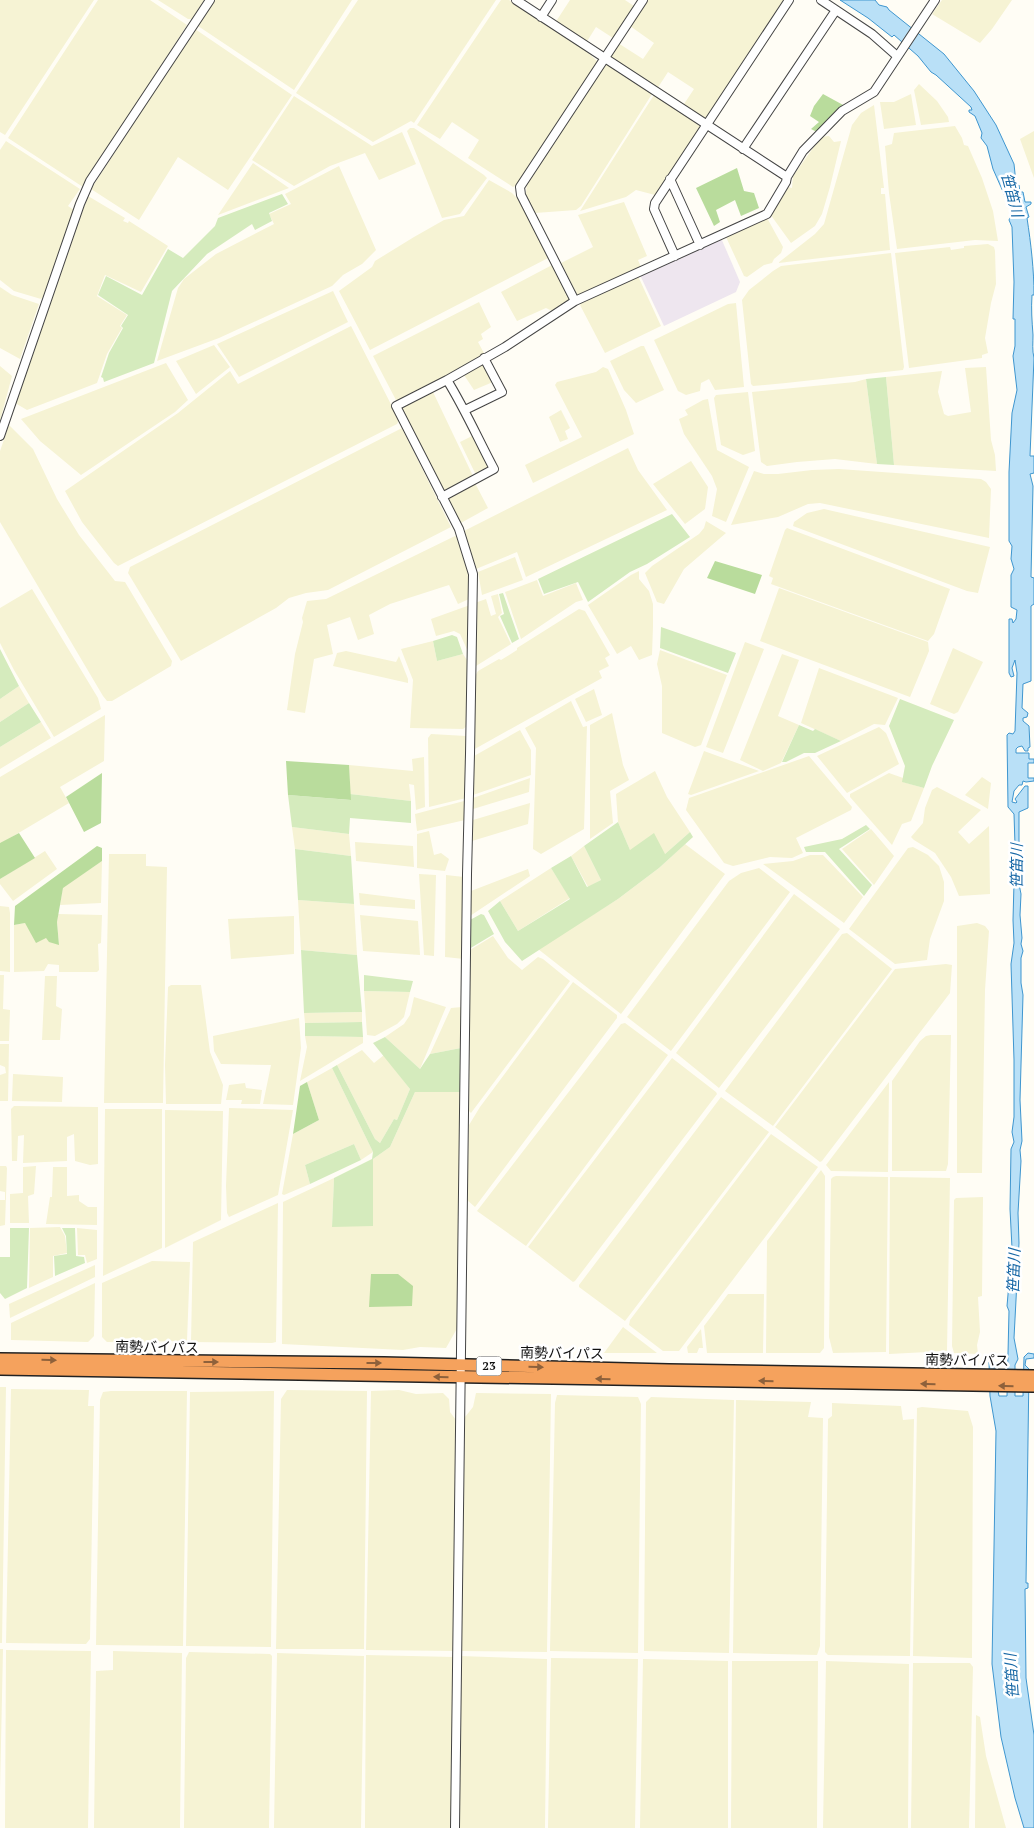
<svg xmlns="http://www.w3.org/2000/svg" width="1034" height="1828" font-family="'PT Serif','Noto Sans JP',serif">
<rect width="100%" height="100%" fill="#fffdf5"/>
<path fill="#eee6ef" d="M721,238L740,282L736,292L664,326L640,275Z"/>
<path fill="#f6f3d4" d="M0,0H94L5,135L0,132Z
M98,0H150L187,25L83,187L8,138Z
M158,0H204L192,19H188Z
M215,0H352L294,90L198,26Z
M358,0H496L414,123L411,121L373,142L296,93Z
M501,0H509L582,47L597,61L594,70L517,185L513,187L468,158L479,140L452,122L440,139L417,125Z
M570,0H625L634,6L613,38L596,27L586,43L555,23Z
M647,0H787L706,121L682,107L694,89L668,72L657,89L608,57L618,43L643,59L654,43L630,26Z
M942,0H1012L992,29L980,43L932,14Z
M195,29L292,95L228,190L178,157L139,220L91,189Z
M605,65H609L652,94L581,206L576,210L535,213L526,194L527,181Z
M919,84L937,101L948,117L949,122L921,125L914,90Z
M911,94L916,125L884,129L880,102H894Z
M654,95L701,126L655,195L636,190L626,197L580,211Z
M294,96L372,146L402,132L416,164L379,180L365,153L330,166L294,186L252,160Z
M874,105L884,188H881V194H885L890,250L778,263L815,234L824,224L852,125L861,113Z
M955,126L962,138L964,145L968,146L982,178L993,211L998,241L975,240L897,249L889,193L885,146L892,144L894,133Z
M410,128H414L484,175L487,178L460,214L442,218L407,131Z
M1034,131V178L1020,139Z
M829,136L834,142L841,141L830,187L822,214L815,226L791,243L770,214L788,187L792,188L793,176L821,137Z
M6,141L80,189L68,206L74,210L43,297L41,299L14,291L0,280V150Z
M253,163L289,188L218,215Z
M339,166L376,250L362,264L343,275L332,286L219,338L157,361L178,288L184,279L216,254L274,224L269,214L291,204L285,194Z
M489,180L512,193L519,200L528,218L531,219L550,257L370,350L339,291L372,267L375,261L414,237L444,220L464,216Z
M88,196L125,218L123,221L128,223L129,221L168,246L141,292L105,275L97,296L127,315L120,326L122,328L107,354L97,383L27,410L15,403Z
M624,202L647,256L638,260L641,267L578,296L561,263L593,247L578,215Z
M766,216L783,247L781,253L774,259L772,263L764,265L747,277L744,276L726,237L727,234Z
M988,244L994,247L995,251L996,284L991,303L985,338L988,353L982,355V358L909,368L895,253L950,247L951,250L964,248V246Z
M891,253L904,367L903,370L786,383L753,386L751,384L742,300L749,290L773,271L781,266Z
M554,264L571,297L569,303L554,312L546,308L517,321L501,292Z
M638,276L661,326L605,353L580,305L582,301Z
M0,287L12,295L39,304L20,359L0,348Z
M333,291L348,322L239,377L217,344Z
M479,302L491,327L481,334L483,339L478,342L485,355L397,402L373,356Z
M736,303L744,387L715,390L709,379L701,383L700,391L686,395L678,391L654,340L728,304Z
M351,326L399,420L397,424L118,566L114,563L82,522L65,491L178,413L230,371L238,384Z
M214,345L230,367L196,394L176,361Z
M641,346H644L664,390L636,403L624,390L610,361Z
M484,362L493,382L474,390L464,375Z
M166,363L188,400L175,412L81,475L40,441L21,419Z
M0,366L12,376L0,421Z
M603,367L608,369L626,410L634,434L533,483L525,465L582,437L555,385L557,382L596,372Z
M986,367L991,440L995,455L996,471L894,465L886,377L942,371L938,392L944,414L948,416L971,412L965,368Z
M866,379L877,464L835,459L797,462L767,466L761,462L752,392L855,382Z
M428,391L430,394L433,392L473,476L442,492L401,411V406Z
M748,392L755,451L743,455L721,445L714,398L716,395Z
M708,399L717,450L749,467L726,522L712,516L717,489L712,476L684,434L679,419L688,415L685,410L703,400Z
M561,410L570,428L565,431L568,439L560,442L549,417Z
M9,425L33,449L57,499L79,535L115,581L125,582L172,661L171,666L112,701H107L103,696L0,522V451Z
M402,428L451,527L328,590L306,593L289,598L276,608L181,661L128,573L130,567Z
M472,436L489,468L476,475L460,442Z
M628,448L638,470L667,510L526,577L517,552L476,569L468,551L464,531Z
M691,461L708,487L705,509L685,524L653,484Z
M839,469L981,479L986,482L991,489L989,538L820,503L808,504L778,517L731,525L754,471L764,474H778L812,470Z
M475,483L488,508L459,524L447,499L449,496Z
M824,509L990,547L978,593L967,591L793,526L794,522L807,513Z
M706,521L726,533L684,569L664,604L657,602L645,573L652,566L699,534L704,528Z
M787,528L950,589L934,634L928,641L771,584L773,578L769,576L785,530Z
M455,536L458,537L470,574L469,599L458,604L449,585L390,604L369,615L374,634L358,640L350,617L327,625L333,654L314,659L305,713L287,710L295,654L303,622L302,618L307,601L326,599Z
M515,557L523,580L482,595L478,572Z
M639,571V579L649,591L653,604V626L652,655L639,660L631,646L617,654L588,605L631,575Z
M537,580L543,596L576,583L583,600L576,602L521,639L505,592Z
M779,588L928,642L929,651L910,697L760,641Z
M32,589L98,698L101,709L54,737L14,670L0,643V608Z
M498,594L502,613L498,617L511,644L476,666L474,665L475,603L486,599L491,616L496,614L491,596Z
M470,605V656L460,634L454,631L436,636L431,619Z
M579,609L585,611L610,655L605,658L609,666L599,671L602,678L473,750L475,676L478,671L499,659L501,660L517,650V648Z
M433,641L437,661L463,654L469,663L467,726L463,729L410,728L413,680L401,649Z
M745,642L764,649L723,753L706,747Z
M953,648L983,662L958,712L954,714L930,704Z
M660,650L727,675L701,745L695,747L662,733V686L657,664Z
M346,651L396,662L399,656L408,679V683L333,666L337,653Z
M782,654L799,660L778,716L799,725L781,763L763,771L740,760Z
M819,668L898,698L885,725L874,724L841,741L801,723Z
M19,686L29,703L0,722V699Z
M594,689L602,715L586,722L575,699Z
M571,701L583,727L587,726L584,829L541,854L533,849L536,748L525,728Z
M612,713L623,765L629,780L610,791L613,823L590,839V725Z
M105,715L104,761L60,787L69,803L0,844V777Z
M41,722L51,738L0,769V747Z
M879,727L886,733L899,764L847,793L817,756Z
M520,730L531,750V775L473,795L474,756Z
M431,734L466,736V798L429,807L428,738Z
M704,751L759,771L691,795L688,794Z
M809,756L852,807L851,810L796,838L803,853L792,858L770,857L733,866L724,863L686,810L689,798Z
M424,757L425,807L416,810L414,785L409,784L411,801L350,794L349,765L413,771L412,759Z
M655,771L667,797L690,832L665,854L630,850L618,822L616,794Z
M889,773L903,778V782L924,788L911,821L902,824L892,845L850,797V794Z
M982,777L991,783L988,809L965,795Z
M530,778L529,792L473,809V798Z
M937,787L981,810L958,832L969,844L989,826L990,894L959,896L951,877L935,853L914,840L911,837L923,823L925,808L932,790Z
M464,801L466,814L465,820L417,831L415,814Z
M530,803L528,824L472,841L473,820Z
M292,827L349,834L351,856L295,849Z
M871,829L894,856L874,885L842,849Z
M429,831L434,855L441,853L449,859L445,871L417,868V834Z
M355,842L413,846L414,867L356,861Z
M685,844L725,874L621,1014L538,949L618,899L659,868Z
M584,846L601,880L588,887L571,856Z
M913,847L928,855L939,866L944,882V901L930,939L927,960L895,964L849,929L908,848Z
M45,851L57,869L13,901L0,884V879Z
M109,854H146V866L167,867L163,1103H104Z
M810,855H823L863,897L844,923L763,864L793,861Z
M102,861L101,903L60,905L63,887Z
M551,868L570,898L518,931L500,901Z
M759,868L790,892L671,1051L627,1017L729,881L741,873Z
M528,869L530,876L470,916L471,891Z
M419,874L436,875L434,956L424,955Z
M446,875L464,877V959L445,957Z
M359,893L415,900V909L360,905Z
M794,894L840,929L719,1088L676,1053Z
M298,900L354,904L357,955L301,950Z
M0,906L9,907L10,913V972L0,971Z
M58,914L102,915L101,943L98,944L99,970L97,972H59V965L48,964L44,971L14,972V925L25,923L46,938L59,944L57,922Z
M360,915L418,921L420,955L363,951Z
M294,916V954L231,959L228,919Z
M977,923L985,926L989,931L985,990L982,1173H957V926Z
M847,933L892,969L773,1126L725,1091L842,934Z
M493,936L508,958L522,970L538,957L543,959L570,981L471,1113L469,1111L470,950Z
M946,964L952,965L950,993L822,1161L820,1162L775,1127L895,969Z
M0,975H4L3,1009L10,1010L9,1041H0Z
M45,976H57L56,1006L62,1009L60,1040H42Z
M573,982L617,1015V1018L475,1207L467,1200L469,1125L480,1107Z
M171,985H201L210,1052L223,1085L221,1104H166L165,1065L168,987Z
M364,991L410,992L404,1017L397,1024L375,1036L367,1035Z
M414,997L446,1007L420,1069L385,1037L404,1024L410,1015Z
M462,1007L461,1048L430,1054L451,1008Z
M362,1012V1022L305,1023L304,1013Z
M299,1018L301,1048L293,1105L263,1104L271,1065L221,1064L214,1051L213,1036Z
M625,1023L668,1055L526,1246L477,1211L621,1024Z
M931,1035H951L948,1164L946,1171H892V1081L920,1041L926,1036Z
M305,1036L363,1037V1043L300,1081L307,1047Z
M0,1044H9L8,1101H0V1075L6,1073L5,1067L0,1065Z
M362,1050L374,1063L384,1055L410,1089L397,1120L394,1119L380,1143L375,1139L337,1065Z
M672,1058L716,1092L717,1094L575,1281L573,1282L528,1247Z
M332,1068L373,1152L361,1160L354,1144L305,1165L310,1184L284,1195L282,1194L293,1134L319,1120L307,1082Z
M13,1074L63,1077L62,1102L12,1101Z
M889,1082L888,1172L831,1171L826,1165Z
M245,1083L246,1088L262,1090L260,1104H241L242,1100H226L229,1085Z
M415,1092H460L459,1325L446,1348L420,1347L403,1350L282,1344L283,1202L334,1178L332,1227L373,1159L390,1147Z
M721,1097L769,1132L625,1321L579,1287V1285Z
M14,1106L98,1107V1164L90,1165L75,1161L74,1134L67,1137V1161L23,1163L24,1135L18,1136L17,1161H12L11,1109Z
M229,1108L293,1110L278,1195L229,1217L227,1213L226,1186Z
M105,1109H162V1248L103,1276Z
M165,1110L223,1111L221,1220L165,1248Z
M771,1134L818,1167L679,1351H663L629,1325L630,1320Z
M0,1166H6L7,1168L5,1225L0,1226V1200H5V1192L0,1191Z
M36,1166L34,1194L28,1196L29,1223H10V1194L23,1193V1167Z
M53,1167H67V1196L79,1195V1201L88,1207H97V1225L46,1224L50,1197H52Z
M821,1170L825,1176L824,1348L820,1353H766L767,1241Z
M836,1176L888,1177L886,1352L833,1353L829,1337L831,1179L833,1177Z
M890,1177L950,1178L947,1351L889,1354Z
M983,1197L982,1296L978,1297L980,1332L977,1345L978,1354L954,1353L952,1346L954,1200L956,1198Z
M278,1203L276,1342L272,1343L191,1342L193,1242Z
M60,1227L65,1236L67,1253L53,1256V1277L29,1288L30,1228Z
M77,1228L97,1230V1259L87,1263L85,1255H78Z
M152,1261L190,1262L187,1341L107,1342L102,1337V1283Z
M95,1265V1277L10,1318L9,1304Z
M95,1283L94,1336L88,1342L11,1340V1323Z
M728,1294H764L763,1353H707L704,1326Z
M623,1327L657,1353H604Z
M701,1329L703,1348H699L697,1353H688L687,1347Z
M0,1387H6L2,1643H0Z
M11,1389L89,1390L88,1406H94L90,1639L86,1644L6,1643Z
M287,1390L367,1391L364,1649H276L281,1399Z
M399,1390L416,1394L443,1393L449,1399L450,1412L456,1420L455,1651L366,1650L371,1391Z
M111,1391H187L183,1646L96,1645L100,1400L103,1392Z
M274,1391L271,1647L186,1646L190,1392Z
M476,1393L551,1394L547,1652L461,1651L465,1417L473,1407Z
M557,1395L638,1397L641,1404L638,1653L550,1651L555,1403Z
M651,1397L734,1400L729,1653L644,1651L646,1402Z
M736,1400L811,1402L808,1417L823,1418L820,1646L817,1655L733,1653Z
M832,1403L901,1406L903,1420L914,1419L910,1656L828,1655L825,1652L828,1419L832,1416Z
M922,1407L968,1411L973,1427L972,1658L913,1656L917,1408Z
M0,1649H3L0,1791Z
M6,1650L91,1651L88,1828H5Z
M113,1651L182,1653L180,1828H94L96,1671L113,1670Z
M189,1652L270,1654L272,1656L269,1828H184L186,1658Z
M277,1653L364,1656L361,1828H274Z
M366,1655L455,1657L451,1828H365Z
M460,1656L547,1659L545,1828H459Z
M551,1658L638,1659L635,1828H548Z
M643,1659L728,1661V1828H640Z
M732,1661H818L817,1828H731Z
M826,1661L909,1664L908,1828H823Z
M913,1663H970L973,1667L969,1828H911Z
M976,1715L980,1717L986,1756L1006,1828H975Z"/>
<path fill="#d5ebbd" d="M282,194L288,204L269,213L272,221L255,230L252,224L207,254L172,291L154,363L104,382L103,378L101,377L109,353L123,328L121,326L128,315L98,295L106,276L142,295L168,249L183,258L215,226L218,218Z
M886,377L894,465L877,464L866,379Z
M672,514L690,537L647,564L630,572L588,602L578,582L544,594L538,579Z
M503,593L519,639L512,643L500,616L504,614L499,594Z
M661,627L736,653L728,673L660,648Z
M452,635L457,637L463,654L437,661L433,641Z
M0,649L19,686L0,699Z
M900,699L954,720L932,766L924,788L902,782L905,766L889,726Z
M29,703L41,722L0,747V722Z
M799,725L813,731L815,729L841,741L815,753H804L786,762H782Z
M350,794L411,801V823L350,818L349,834L292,827L288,795L350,800Z
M618,822L630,850L654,833L665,854L690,832L693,837L659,868L618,899L522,961L505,942L488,911L500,901L518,931L570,899L551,868L571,856L587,887L601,880L584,846Z
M866,825L870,829L839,849L872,885L864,896L825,852H806L804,847L842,839Z
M295,849L351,856L354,904L298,900Z
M481,914L484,915L494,934L469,949L470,920Z
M301,950L357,955L362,1012L304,1013Z
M364,975L413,981L410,992L364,991Z
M362,1022L363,1037L305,1036V1023Z
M385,1037L420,1069L430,1054L461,1048L460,1092H415L390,1147L373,1159V1226L332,1227L334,1178L372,1159L373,1152L332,1068L337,1065L375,1139L380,1143L394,1119L397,1120L410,1089L373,1043Z
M354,1144L361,1160L310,1184L305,1165Z
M10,1228H29L27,1288L5,1299L0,1293V1257H10Z
M62,1228H75L76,1256L84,1257L85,1263L55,1276L54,1256L67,1254L66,1236Z"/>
<path fill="#b9dc9c" d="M823,94L845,106L817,132L811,129L819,122L810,116L814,106Z
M737,168L744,191L754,193L759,208L741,216L735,200L716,210L720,222L714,226L696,188Z
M715,561L762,575L755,594L707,578Z
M286,761L349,765L351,800L288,795Z
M102,773L101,823L84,832L66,797Z
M19,833L35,858L0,879V843Z
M97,846L102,848V861L63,888L57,922L59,945L49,942L46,938L36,943L25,923L14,925L15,906Z
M307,1082L319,1120L293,1134L300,1086Z
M371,1274H398L413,1286L412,1306L369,1307Z"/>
<path fill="#b9e0f7" stroke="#3f96cf" d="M840,0H875L879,5L887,7L889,10L944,54L974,91L996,125L1014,164L1016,183L1019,185L1020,192H1023L1025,202H1031V204L1026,207L1029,217L1027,218C1031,244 1034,270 1034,295H1032C1031,309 1032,321 1033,335C1033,343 1032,350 1034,358L1030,456H1034V473L1030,474L1033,486L1031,577L1034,578V604L1031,606V681L1023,684L1022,708L1028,713L1027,717L1023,718V721L1029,726L1030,747L1028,748V751H1025L1022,746L1018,747L1016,749V753H1029V759H1034V763H1028V778H1034V781L1026,782L1023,781L1022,785H1019L1014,791L1012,802L1016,803L1017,802L1015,799L1025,786H1028V808L1019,812V884L1021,894L1020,915L1022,938L1021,944L1023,951L1021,958V983L1023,995L1020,1100L1022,1141L1020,1150L1021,1161L1018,1213L1019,1243L1014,1338L1018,1359L1015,1365V1396H1023L1024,1357L1028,1353L1034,1354V1358L1026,1359L1025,1365L1029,1369L1026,1583H1028V1588L1025,1589L1026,1678L1034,1735V1828H1024L1015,1798L1001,1737L992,1664L996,1431L990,1396L989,1362H993L999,1396H1007L1009,1311L1007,1306L1012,1248L1010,1209L1011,1149L1014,1142L1012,1132L1014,1117V1060L1011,964L1014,943L1013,920L1015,845L1014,814L1008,807L1007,735L1009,733L1013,734L1015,731L1017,673L1015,660L1012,668L1014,676L1011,677L1009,673V619H1012L1013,623L1016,619L1017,610L1011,607V575L1014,569L1011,559L1012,546L1009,541V472L1012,413L1017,390L1013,356L1015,346V319H1013L1014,282L1012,227L1009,220L1012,212L993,169L987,146L981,138L982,133L975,116L969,112V110H972L971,107L936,75L931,72L918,56L894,35L892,37L868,18Z"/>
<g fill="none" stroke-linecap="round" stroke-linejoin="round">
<g stroke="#444" stroke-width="10">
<path id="minor" d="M516,0L787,177
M821,0L872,34L897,56
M541,17L552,0
M743,149L836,10
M670,179L700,245
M675,256L654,209L655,203L789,0
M575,301L521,195L520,187L643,0
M465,410L502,392L484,358
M0,436L80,204L90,181L210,0
M442,497L494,469C478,439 465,409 447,380
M455,1828L467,874L470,754L473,574L459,529L396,406L447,380L505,347L575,301L767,214L786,182L787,177L803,151L842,111L874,92L935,0"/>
</g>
<g stroke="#222" stroke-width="14">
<path id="highway" d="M0,1359L384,1363L669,1370L1034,1376
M0,1369L1034,1386"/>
</g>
<use href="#minor" stroke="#fff" stroke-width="8"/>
<use href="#highway" stroke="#f5a25d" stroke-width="11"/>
</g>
<defs><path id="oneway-solid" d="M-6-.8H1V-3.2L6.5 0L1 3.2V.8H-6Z" transform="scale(1.25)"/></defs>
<g fill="#8e613b">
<use href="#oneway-solid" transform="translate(49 1360) rotate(1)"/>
<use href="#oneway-solid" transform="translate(211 1362)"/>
<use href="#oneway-solid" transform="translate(374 1363)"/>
<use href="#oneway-solid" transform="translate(536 1367) rotate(1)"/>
<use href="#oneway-solid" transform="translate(441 1377) rotate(-179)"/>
<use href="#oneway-solid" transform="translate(603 1379) rotate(-179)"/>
<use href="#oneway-solid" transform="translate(766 1381) rotate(-179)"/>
<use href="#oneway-solid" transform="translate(928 1384) rotate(-179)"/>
<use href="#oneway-solid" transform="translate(1006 1386) rotate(-179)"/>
</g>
<g text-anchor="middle" stroke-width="5" stroke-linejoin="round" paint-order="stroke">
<rect fill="#fff" stroke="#585858" stroke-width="1" x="476.5" y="1356.5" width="25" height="19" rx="4"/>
<g font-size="12" font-weight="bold" fill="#111">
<text x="489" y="1370">23</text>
</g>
<g font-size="14" fill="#111" stroke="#fff">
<text transform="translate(157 1347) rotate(1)" y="5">南勢バイパス</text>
<text transform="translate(562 1353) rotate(1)" y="5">南勢バイパス</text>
<text transform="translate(967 1360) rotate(1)" y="5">南勢バイパス</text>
</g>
<g font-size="15" font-style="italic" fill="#1768a6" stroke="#fff">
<text transform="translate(1012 195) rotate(75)" y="5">笹笛川</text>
<text transform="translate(1017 866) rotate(-90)" y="5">笹笛川</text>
<text transform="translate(1014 1271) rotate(-88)" y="5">笹笛川</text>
<text transform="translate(1012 1676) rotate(-94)" y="5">笹笛川</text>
</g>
</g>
</svg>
